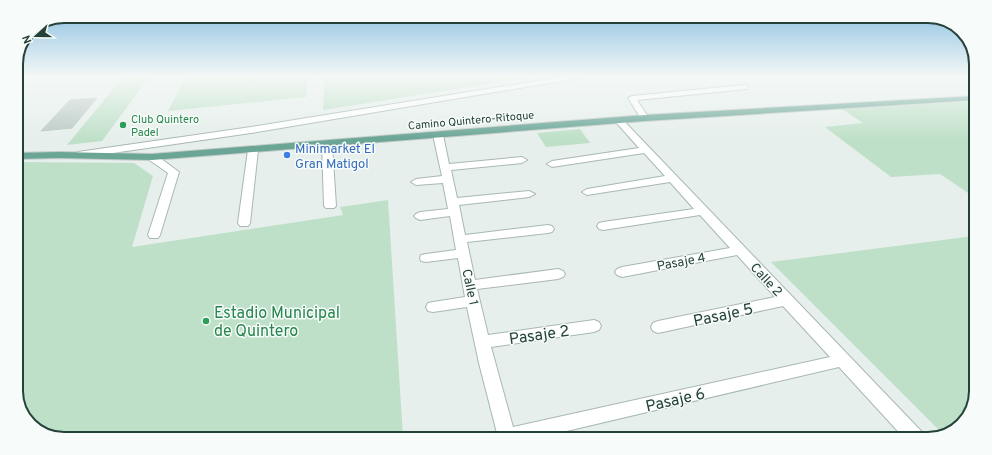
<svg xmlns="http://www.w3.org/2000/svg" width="992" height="455" font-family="Overpass,sans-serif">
<rect width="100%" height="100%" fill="#e6efeb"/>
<path fill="#bfe0c8" d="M124,76H150L102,141L67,145Z
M186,76H308L306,97L168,111Z
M325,76H538L323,110Z
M975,101L974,197L940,174L891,177L825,127L863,123L842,109Z
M580,129L590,143L546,147L537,133Z
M16,162L134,163L153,176L132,247L343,215L340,207L388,200L403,437L45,435L26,420L16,394Z
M974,236L972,410L955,431L943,434L771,262Z"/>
<path fill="#bbcac4" stroke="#b8c9c2" d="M97,98L72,128L41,131L70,100Z"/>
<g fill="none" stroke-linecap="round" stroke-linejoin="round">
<g stroke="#a8b8b2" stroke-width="2">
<path id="minor" d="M568,76H583L579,78L251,133L78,158L73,155L78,152L251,127Z
M744,85H747V89L637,100L649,118L645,121L642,120L628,98L632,96Z
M618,117L621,118L923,433L926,439H905L839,367L541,437H498L479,363L467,307L433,312L428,311L426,307L428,303L433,302L465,297L458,258L426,262L421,261L420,258L421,255L426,254L456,250L450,216L420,220L416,218L414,216L416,214L420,212L448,209L443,183L416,185L411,182L416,179L442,176L433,135L438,132L443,135L449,164L522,157L527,160L522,163L451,170L457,198L529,191L535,194L529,197L459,205L465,235L548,225L552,226L554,229L552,232L548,233L467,242L475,280L558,269L563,271L565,274L563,277L558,279L477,289L488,335L594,320L599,322L601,326L599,330L594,332L491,347L513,427L830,357L783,306L658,333L653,331L651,327L653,323L658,321L775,297L737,255L622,277L617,275L615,272L617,269L622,267L730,248L700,215L603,230L599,229L597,226L599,223L603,222L694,209L670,182L587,195L582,192L587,189L665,176L644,153L552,167L547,164L552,161L639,148L614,120Z
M327,141L332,144L336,206L334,208H326L324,206L322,144Z
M253,147L258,150L250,223L248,226H240L238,223L248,150Z
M152,154L156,155L179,172L160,235L158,238H150L148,235L168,173L148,159L147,157Z"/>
</g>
<g stroke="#c2cac8" stroke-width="2">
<path id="major" d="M976,96L975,100L645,121L152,160L59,158L16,159V153L59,152L152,154L645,115Z"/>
</g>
<use href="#minor" fill="#fff" fill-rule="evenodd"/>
<use href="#major" fill="#6aa596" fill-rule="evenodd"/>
</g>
<linearGradient id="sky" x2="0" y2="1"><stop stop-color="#84bce0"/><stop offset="0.55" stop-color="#f4f8f6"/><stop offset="1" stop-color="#f4f8f6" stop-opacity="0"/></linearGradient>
<rect width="992" height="139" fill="url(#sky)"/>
<g fill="#2e9e5b" stroke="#f7fbf9" stroke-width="1.5">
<circle cx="123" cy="125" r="4"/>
<circle cx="206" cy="321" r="4"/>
</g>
<circle fill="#3f7fe0" stroke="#f7fbf9" stroke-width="1.5" cx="287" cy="155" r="4"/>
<g text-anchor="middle" stroke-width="3" stroke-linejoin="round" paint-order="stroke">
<g font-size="11" fill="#27864d" stroke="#f7fbf9" text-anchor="start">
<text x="131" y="123">Club Quintero<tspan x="131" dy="13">Padel</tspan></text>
</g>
<g font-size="11" fill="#24423a" stroke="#f7fbf9">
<text transform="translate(471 120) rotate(-5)" y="4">Camino Quintero-Ritoque</text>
</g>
<g font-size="13" fill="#366cbe" stroke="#f7fbf9" text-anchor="start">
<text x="295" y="153">Minimarket El<tspan x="295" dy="15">Gran Matigol</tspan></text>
</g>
<g font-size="13" fill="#24423a" stroke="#f7fbf9">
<text transform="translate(681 261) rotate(-11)" y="5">Pasaje 4</text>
<text transform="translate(767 279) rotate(47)" y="5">Calle 2</text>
<text transform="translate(471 287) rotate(78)" y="5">Calle 1</text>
</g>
<g font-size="16" fill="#27864d" stroke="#f7fbf9" text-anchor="start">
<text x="214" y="318">Estadio Municipal<tspan x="214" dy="18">de Quintero</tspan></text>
</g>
<g font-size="16" fill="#24423a" stroke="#f7fbf9">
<text transform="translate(723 314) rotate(-12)" y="6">Pasaje 5</text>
<text transform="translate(539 334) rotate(-8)" y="6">Pasaje 2</text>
<text transform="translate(675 399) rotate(-13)" y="6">Pasaje 6</text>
</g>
</g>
<path d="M0 0H992V455H0ZM64 23H928A41 41 0 0 1 969 64V391A41 41 0 0 1 928 432H64A41 41 0 0 1 23 391V64A41 41 0 0 1 64 23Z" fill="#f7fbf9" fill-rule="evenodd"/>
<path fill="none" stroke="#24423a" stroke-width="2" d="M64 23H928A41 41 0 0 1 969 64V391A41 41 0 0 1 928 432H64A41 41 0 0 1 23 391V64A41 41 0 0 1 64 23Z"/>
<g transform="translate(36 36) rotate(249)" stroke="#f7fbf9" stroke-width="3" paint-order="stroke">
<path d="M0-3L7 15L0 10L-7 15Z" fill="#24423a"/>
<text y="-6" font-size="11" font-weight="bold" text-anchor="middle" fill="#24423a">N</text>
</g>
</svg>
